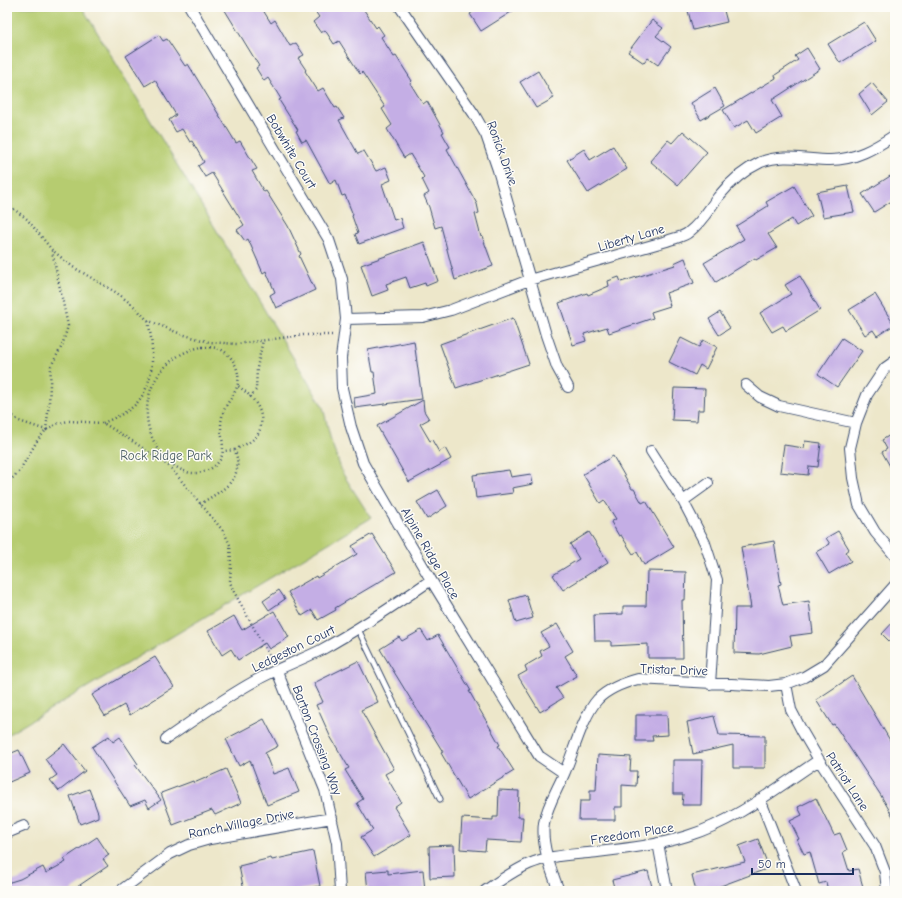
<svg xmlns="http://www.w3.org/2000/svg" width="902" height="898" font-family="'Comic Neue',sans-serif">
<rect width="100%" height="100%" fill="#fdfcf7"/>
<filter id="ink" filterUnits="userSpaceOnUse"><feTurbulence type="fractalNoise" baseFrequency=".025" numOctaves="2"/><feDisplacementMap in="SourceGraphic" scale="8" xChannelSelector="R" yChannelSelector="G"/><feConvolveMatrix kernelMatrix="1 2 1 2 8 2 1 2 1" color-interpolation-filters="sRGB"/></filter>
<filter id="wash" filterUnits="userSpaceOnUse"><feTurbulence type="fractalNoise" baseFrequency=".012" numOctaves="4" result="noise"/><feDisplacementMap in="SourceGraphic" scale="16" xChannelSelector="R" yChannelSelector="G"/><feGaussianBlur stdDeviation="0.9" result="paint"/><feColorMatrix in="noise" values="0 0 0 0 0 0 0 0 0 0 0 0 0 0 0 0 0 1.4 0 .05"/><feComposite in="paint" operator="in"/></filter>
<g filter="url(#wash)">
<rect width="100%" height="100%" fill="#ede7ca"/>
<path fill="#b6cc70" stroke="#687e67" d="M7,7H82L323,407L331,441L343,474L371,518L7,735Z"/>
<g id="blocks">
<path fill="#c4aee5" d="M223,7H261L271,23L275,20L290,46L296,43L304,55L298,58L306,70L305,71L318,91L323,88L335,108L337,107L344,118L339,120L358,154L364,151L376,171L386,167L391,180L382,184L394,220L400,218L403,228L359,244L355,234L358,233L352,216L353,215L345,195L342,196L336,180L330,184L306,140L302,142L296,131L298,130L279,100L281,99L268,78L264,81L256,68L259,66Z
M312,7H362L376,28L378,26L384,35L381,37L394,57L396,56L412,81L410,83L423,104L427,101L444,132L442,133L450,147L447,149L477,204L479,213L475,214L481,237L482,236L493,266L455,280L441,226L435,228L429,207L424,196L429,193L422,179L424,177L410,154L404,158L387,129L392,125L382,109L385,107L362,72L360,74L339,41L334,44L325,30L321,33L313,22L319,17Z
M480,7H519L481,31L470,14Z
M687,7H723L727,22L693,30Z
M652,20L663,28L656,36L671,47L658,65L648,58L644,63L628,52Z
M864,22L876,41L840,63L828,44Z
M159,35L163,41L167,39L185,66L188,64L236,143L240,141L249,156L257,169L252,171L264,192L266,191L288,226L301,254L299,256L315,290L276,308L270,295L275,292L266,271L263,273L248,239L245,241L237,230L244,225L212,173L205,177L198,166L204,162L192,141L190,142L182,129L176,132L169,120L176,115L155,80L145,86L126,56Z
M807,48L820,69L772,100L782,117L756,133L748,120L734,128L723,110L776,78L775,75L798,60L795,56Z
M538,71L554,98L536,108L520,82Z
M872,83L888,102L872,115L859,94Z
M715,88L725,106L701,120L691,103Z
M683,131L707,152L678,185L650,161L668,140L672,143Z
M613,146L627,169L588,193L567,160L584,149L590,160Z
M895,173V199L874,212L862,194Z
M794,186L812,216L796,226L792,219L768,234L777,248L756,260L755,258L716,282L704,263L744,239L736,226L768,206L766,202Z
M848,186L854,212L823,217L817,192Z
M424,242L438,281L426,286L425,283L410,288L406,277L386,284L388,290L372,296L361,265Z
M685,258L694,283L666,293L670,306L651,312L653,318L609,333L607,327L584,334L586,341L573,345L559,303L587,293L588,295L609,286L608,281L619,277L621,282L675,265L674,263Z
M800,276L820,310L786,331L783,326L772,332L760,313L791,294L785,285Z
M875,294L894,325L877,336L873,330L865,335L849,310Z
M720,312L730,328L719,335L709,319Z
M513,318L529,364L456,388L440,344Z
M681,338L699,347L703,340L717,347L706,369L700,365L695,375L669,362Z
M842,338L862,351L837,387L818,374Z
M414,341L422,399L355,408L354,398L377,394L374,372H372L368,350Z
M674,388L705,389L704,410H698L697,421L672,420Z
M423,400L424,411L429,419L420,424L430,441L432,440L439,452L445,448L451,459L409,482L377,426Z
M895,432V475L882,452L887,449L882,440Z
M805,441L821,443L818,467L809,466L808,475L780,472L784,445L804,448Z
M613,456L632,489H634L642,503L646,501L674,547L644,565L637,552L633,554L621,535L619,536L611,522L616,519L604,500L600,503L583,474Z
M509,470L511,477L531,474L533,484L512,488L513,493L476,498L473,475Z
M438,490L447,506L427,519L417,502Z
M838,531L849,549L845,552L851,561L829,574L816,552L830,544L826,538Z
M589,532L608,562L563,590L553,575L579,559L570,544Z
M372,534L396,572L335,608L336,610L318,620L312,610L302,616L288,592L316,576L317,578L357,554L352,546Z
M774,541L781,584L778,585L783,605L809,601L813,633L790,636L792,646L759,654L734,653L735,608H751L741,547Z
M647,571L686,572L685,600H682L683,658H648V644L611,646V641H595L594,615L623,614V606H646Z
M279,590L285,599L269,610L263,601Z
M526,595L533,618L516,623L509,600Z
M274,611L289,637L269,649L265,643L238,660L231,649L222,655L208,631L234,616L242,630Z
M895,620V647L882,634Z
M557,624L573,651L565,656L577,676L556,688L563,698L540,712L518,676L527,671L525,666L542,656L540,651L549,646L541,633Z
M421,630L428,641L438,635L471,691H469L500,745L498,746L514,771L468,799L441,753L443,752L380,649L399,637L402,641Z
M155,657L174,687L130,715L124,705L105,716L92,695Z
M358,661L378,702L361,710L394,769L385,774L401,802L394,807L411,835L374,857L361,837L373,830L357,803L363,799L345,770L349,768L330,736L316,705L323,702L314,683Z
M852,676L891,742L895,739V820L880,794L834,724L832,725L816,700Z
M636,715H667L668,735L652,736L653,741H636Z
M714,716L719,735L765,736V768H733V745L693,754L687,722Z
M264,719L278,746L265,753L273,774L289,768L299,792L267,805L250,760L239,766L226,739Z
M109,736L113,742L120,737L138,764L135,765L161,800L149,808L145,800L130,806L92,747Z
M64,744L85,771L59,791L50,780L57,775L45,759Z
M19,750L30,773L7,783V755Z
M598,755L631,757L630,771H637L636,786L622,785V807H615V820H579L580,801H590V790H596Z
M673,760H702L701,805H682L683,794H673Z
M226,769L241,803L215,815L212,810L173,825L161,793L193,781L194,783Z
M89,789L98,813V817L80,824L70,796Z
M499,790L519,791L518,817H523L521,842L486,840L485,851L460,849L462,818L493,820V817H498Z
M816,798L834,835L840,833L847,850L843,852L849,871L858,869L863,887L850,891H828L826,882L819,884L810,852L804,854L797,840L799,839L790,821L802,815L798,807Z
M97,837L109,855L103,859L108,866L71,891H7V883L20,879L43,867L46,873L66,862L64,859Z
M758,839L769,868L707,891H696L692,875L745,862L739,846Z
M454,845L455,877L430,878L429,846Z
M313,851L320,886L295,891H244L239,866L271,858L272,860Z
M388,870V874L423,870L425,891H368L366,872Z
M648,871L653,891H615L612,880Z"/>
</g>
</g>
<g filter="url(#ink)">
<use href="#blocks" fill-opacity="0" stroke="#3a4b6e" stroke-width="1"/>
<g fill="none" stroke-linecap="round" stroke-linejoin="round">
<g stroke="#3a4b6e" stroke-width="7">
<path id="lane" d="M358,629L440,799"/>
</g>
<g stroke="#3a4b6e" stroke-width="12">
<path id="street" d="M190,7L329,240L342,279L346,319L341,358L342,388L351,427L363,463L431,580L539,756L564,773
M400,7L474,114L486,135L498,170L546,335L557,367L568,387
M346,319L423,317L451,310L529,280L667,241C674,238 684,237 689,232C702,222 709,209 718,197C730,182 744,170 761,162C783,153 807,160 830,160C855,160 875,148 895,135
M895,361L885,368L867,395L856,423L850,448L853,478L859,505L875,532L895,556
M746,385L760,397L779,406L856,423
M651,451L683,501L705,543L717,580L710,684
M683,501L708,483
M277,671L325,790L337,843L340,891
M786,684L791,710L802,731L819,760L875,846L885,872L887,891
M166,739C195,719 224,698 255,681C276,669 299,661 321,650C359,629 395,605 431,580
M760,799L796,891
M7,833L24,826
M658,843L667,891
M120,891L170,854L189,845L210,839L332,818
M485,891C499,881 513,871 529,864C547,856 569,855 588,853C622,849 655,846 687,836C734,822 778,787 819,760
M559,891C551,870 541,845 544,823C547,806 557,790 564,774C573,754 583,715 598,699C609,688 623,683 638,679L769,686L786,684L804,677L824,665L895,585"/>
</g>
<path stroke="#3a4b6e" stroke-width="2.5" stroke-dasharray="1 3" stroke-linecap="butt" d="M7,204L27,219L52,250L73,267L117,293L135,307L147,320L181,334L209,342L237,344L303,335H332
M202,347C208,347 214,347 220,349C233,355 242,373 237,387C233,398 224,405 222,417C217,437 234,457 208,470C202,473 193,474 187,472C177,469 169,462 163,455C129,415 152,356 202,347Z
M250,397L256,390L257,368L263,340
M7,411L19,421L46,430L49,404L51,366L62,346L68,326L52,251
M103,423C114,418 127,413 136,404C156,382 154,348 148,321
M235,450C242,446 254,441 258,434C268,414 254,397 238,386
M7,484L20,470L37,441L46,430L56,424L68,421L103,423L137,444L170,467L224,532L230,545L231,564L230,582L233,590L272,661
M200,504C222,490 245,481 235,450L224,451
M7,573L8,581L7,587"/>
<use href="#lane" stroke="#fff" stroke-width="5"/>
<use href="#street" stroke="#fff" stroke-width="10"/>
</g>
</g>
<g text-anchor="middle" stroke-width="3" stroke-linejoin="round" paint-order="stroke">
<g font-size="13" fill="#1b2f5e" stroke="#fdfcf7">
<text transform="translate(292 151) rotate(59)" y="5">Bobwhite Court</text>
<text transform="translate(503 153) rotate(70)" y="5">Rorick Drive</text>
<text transform="translate(631 237) rotate(-16)" y="5">Liberty Lane</text>
<text transform="translate(431 553) rotate(60)" y="5">Alpine Ridge Place</text>
<text transform="translate(293 648) rotate(-26)" y="5">Ledgeston Court</text>
<text transform="translate(674 669) rotate(2)" y="5">Tristar Drive</text>
<text transform="translate(318 740) rotate(69)" y="5">Barton Crossing Way</text>
<text transform="translate(848 781) rotate(57)" y="5">Patriot Lane</text>
<text transform="translate(241 823) rotate(-11)" y="5">Ranch Village Drive</text>
<text transform="translate(632 833) rotate(-9)" y="5">Freedom Place</text>
</g>
<g font-size="13" fill="#4a5e63" stroke="#fdfcf7">
<text x="166" y="460">Rock Ridge Park</text>
</g>
</g>
<rect width="902" height="898" fill="none" stroke="#fdfcf7" stroke-width="24"/>
<path d="M752 868v6h101v-6" fill="none" stroke="#1b2f5e" stroke-width="2"/>
<text x="758" y="868" font-size="12" fill="#1b2f5e" stroke="#fdfcf7" stroke-width="3" paint-order="stroke">50 m</text>
</svg>
